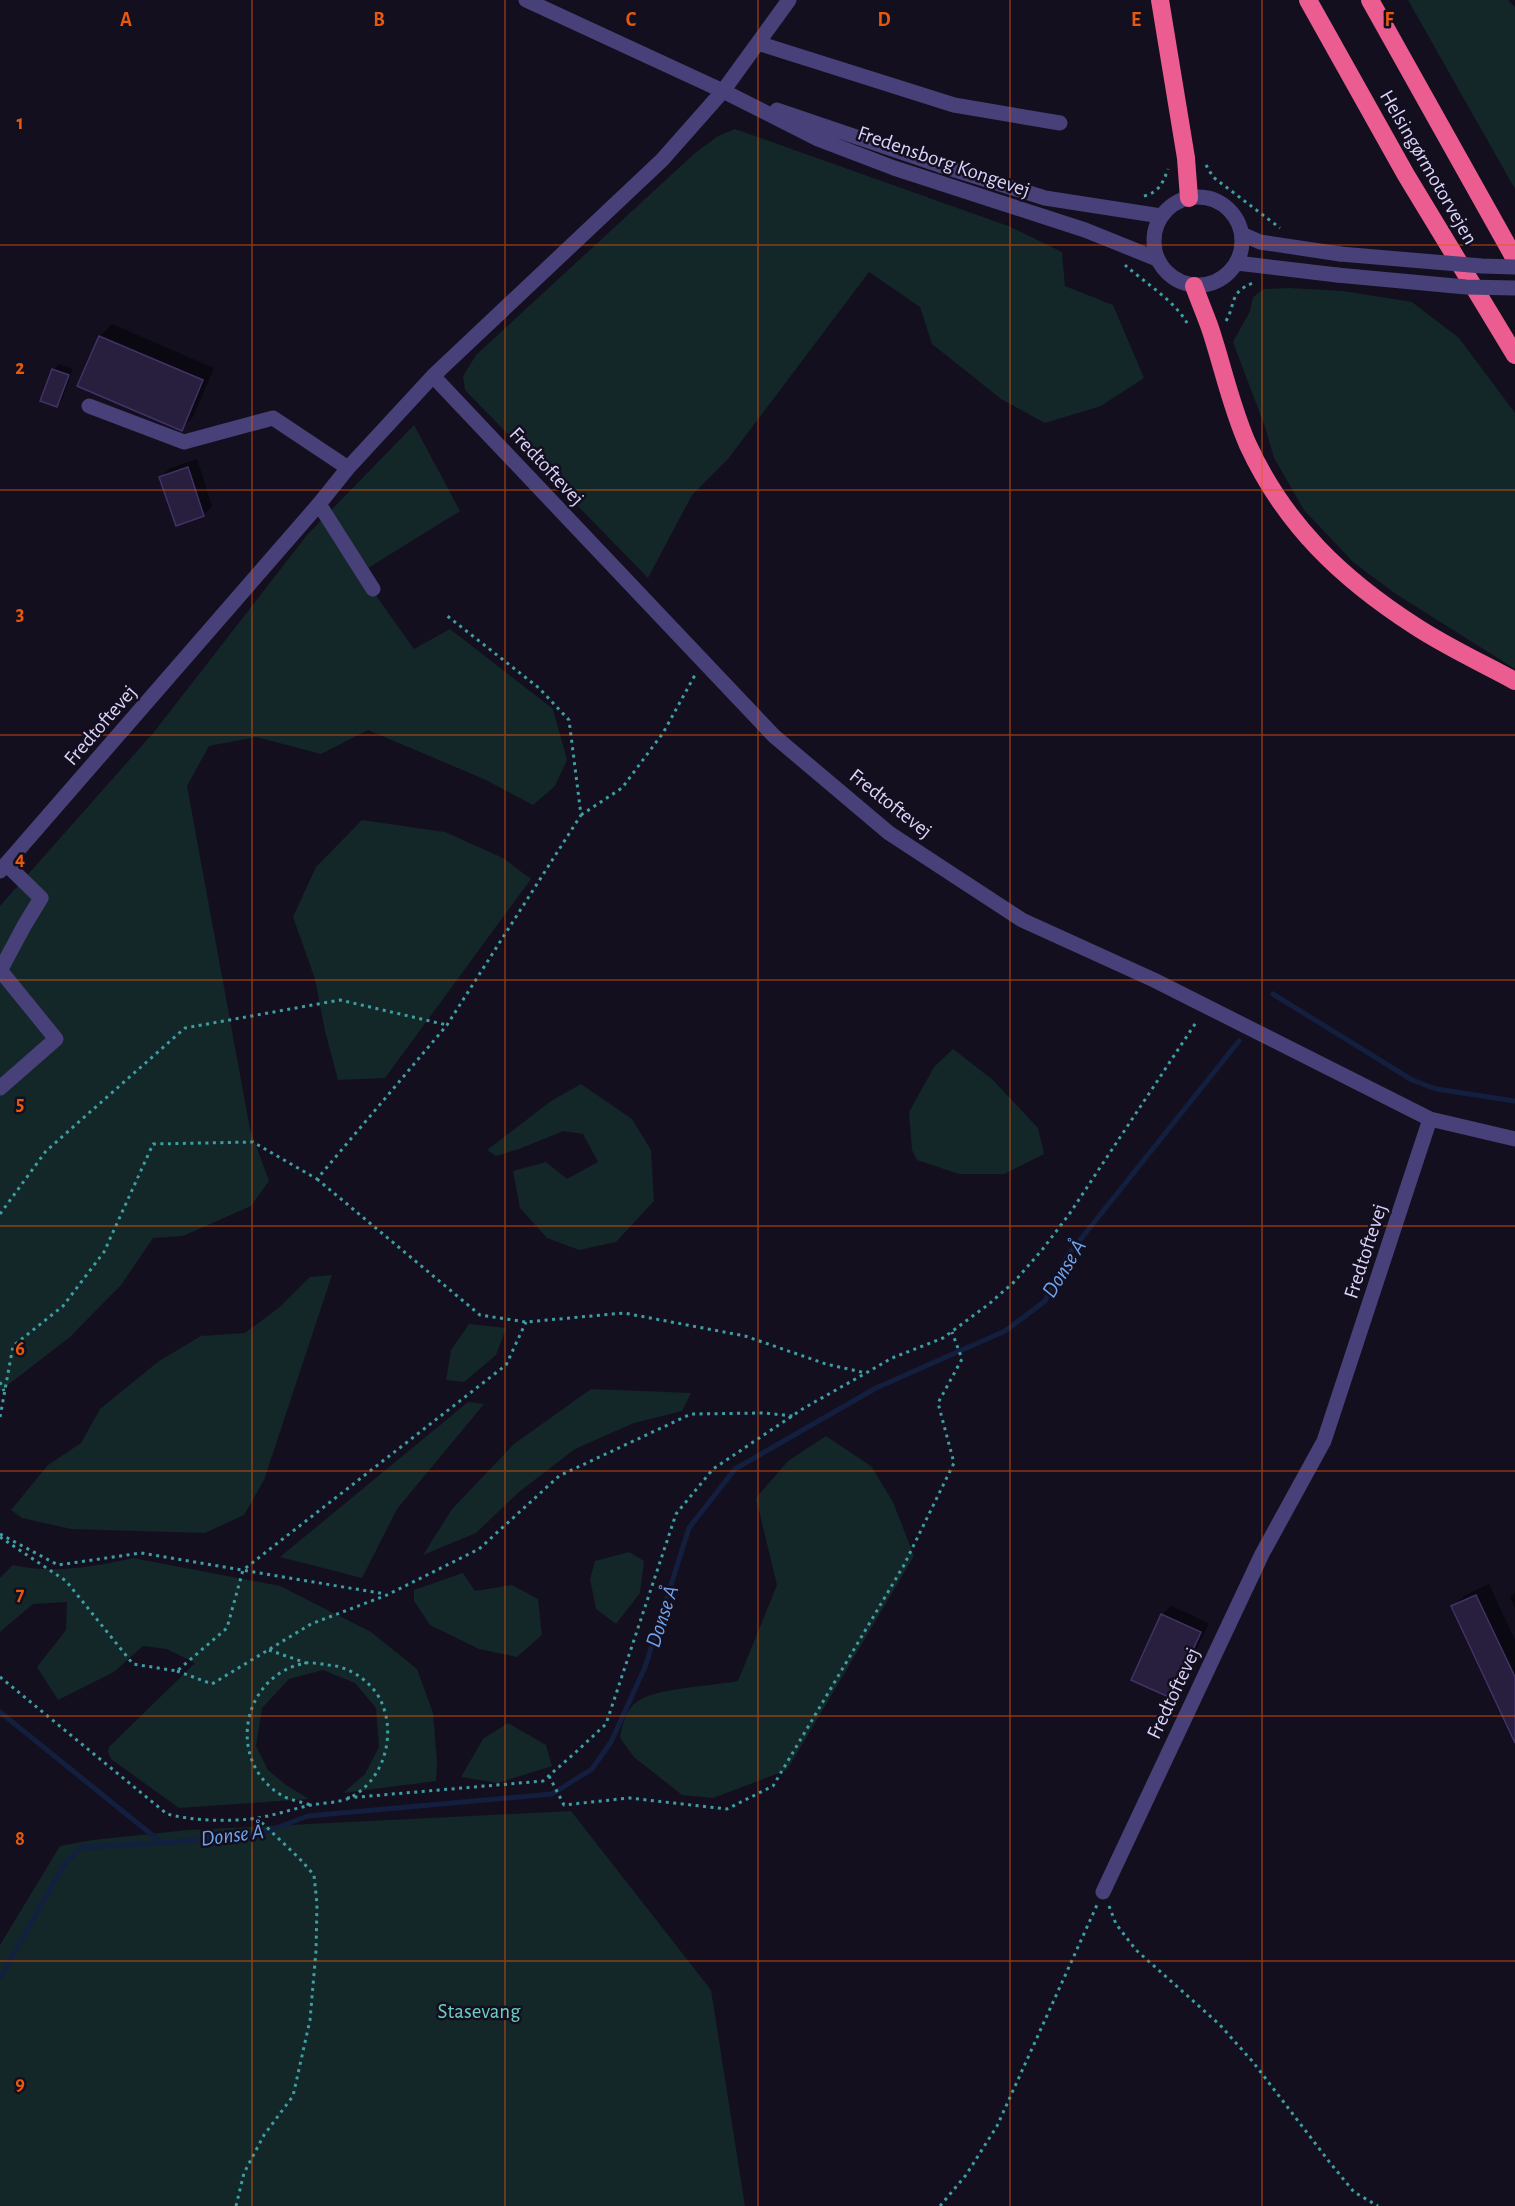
<svg xmlns="http://www.w3.org/2000/svg" width="1515" height="2206" font-family="'Alegreya Sans',sans-serif">
<rect width="100%" height="100%" fill="#140f1f"/>
<path fill="#132628" d="M1408,0H1508L1515,7V189Z
M735,129L1011,227L1062,252L1065,286L1113,305L1144,378L1101,406L1045,423L1001,399L932,344L920,307L869,272L728,459L692,495L648,578L465,390L463,376L476,355L695,153L718,136Z
M1289,288L1343,291L1412,302L1459,338L1515,413V669L1396,594L1354,563L1304,510L1274,458L1265,427L1233,342L1250,311L1253,297L1264,289Z
M414,425L460,511L360,573L414,649L450,629L553,709L567,760L555,786L533,805L486,780L368,730L321,754L256,737L209,746L187,786L250,1129L269,1181L251,1206L183,1236L153,1238L121,1285L70,1337L0,1391V906L154,732L307,535Z
M362,820L445,832L503,858L531,879L385,1078L338,1080L325,1031L315,979L293,917L316,867Z
M953,1049L993,1080L1038,1128L1044,1154L1004,1174H959L917,1160L912,1150L909,1112L934,1067Z
M581,1084L632,1119L651,1150L654,1201L616,1242L579,1250L547,1238L520,1208L513,1171L546,1162L567,1179L598,1162L583,1134L563,1131L519,1149L496,1156L487,1150L551,1101Z
M332,1275L264,1480L244,1515L205,1533L71,1529L22,1518L11,1510L48,1465L81,1443L100,1409L159,1361L201,1336L245,1333L281,1306L310,1277Z
M469,1324L506,1328L496,1355L464,1382L446,1380L451,1350Z
M591,1389L691,1393L682,1411L634,1423L575,1449L519,1492L476,1533L423,1555L452,1509L514,1444Z
M468,1402L484,1404L397,1509L362,1578L280,1557Z
M826,1436L871,1466L893,1502L914,1556L787,1770L713,1798L682,1795L634,1757L620,1738C622,1725 626,1709 638,1701C657,1688 712,1686 738,1681L777,1585L756,1498L788,1461Z
M629,1552L644,1561L640,1593L616,1624L596,1609L590,1579L595,1561Z
M133,1558L280,1586L371,1632L417,1669L433,1713L437,1762L436,1781L343,1793L365,1774L379,1747L376,1708L355,1683L323,1670L289,1679L262,1708L256,1746L268,1770L286,1785L309,1799L179,1808L111,1759L108,1752L109,1747L195,1663L167,1649L143,1646L114,1672L58,1700L37,1667L66,1630L67,1602L33,1604L0,1632V1578L13,1565C54,1574 92,1567 133,1558Z
M463,1573L475,1591L512,1585L538,1599L542,1635L517,1657L479,1649L430,1625L414,1601V1590Z
M508,1723L546,1745L552,1766L498,1783L461,1777L483,1739Z
M571,1811L711,1990L745,2206H0V1945L60,1846L92,1840L188,1830Z"/>
<path fill="#0007" d="M112,324L214,368L193,417L181,429L100,336Z
M59,364L73,369L62,400L56,406L42,400L54,370Z
M197,459L212,506L204,515L177,524L161,477L170,468Z
M1489,1584L1515,1640V1740L1453,1607L1465,1595Z
M1515,1592V1608L1510,1597Z
M1171,1606L1209,1623L1179,1687L1171,1696L1162,1615Z"/>
<g fill="none" stroke-linecap="round" stroke-linejoin="round">
<path stroke="#131f3f" stroke-width="5" d="M1273,994L1412,1080L1436,1089L1515,1101
M0,1712L162,1843
M0,1978L65,1863L82,1847L163,1843L257,1835L308,1816L552,1794L592,1769L611,1742L645,1667L689,1528L735,1469L876,1388L1005,1331L1045,1301L1068,1255L1239,1041"/>
</g>
<path fill="#281e3e" stroke="#423267" stroke-width="1.5" d="M99,336L203,380L182,431L77,386Z
M52,369L69,375L57,407L40,401Z
M188,467L204,516L176,526L159,477Z
M1476,1595L1515,1677V1743L1451,1606Z
M1161,1614L1201,1632L1171,1698L1131,1680Z"/>
<g fill="none" stroke-linecap="round" stroke-linejoin="round">
<path stroke="#3c9fa4" stroke-width="3" stroke-dasharray="3 4.5" stroke-linecap="butt" d="M1206,165L1213,177L1280,228
M1144,196C1159,192 1163,183 1168,169
M1125,265C1145,283 1175,301 1187,323
M1226,321C1236,304 1229,292 1253,283
M581,815L622,788L663,733L695,675
M317,1179L480,1315L526,1322L624,1313L745,1336L826,1364L866,1373
M0,1214L46,1151L185,1028L340,1000L447,1025
M0,1382L4,1391
M0,1417L13,1346L63,1306L104,1252L153,1144L253,1142L317,1179L447,1025L581,815L569,720L539,688L446,615
M0,1534L58,1565L141,1553L385,1594
M0,1537L66,1581L133,1664L177,1671L227,1628L243,1570L506,1365L526,1322
M269,1650L306,1663
M177,1671L212,1684L311,1624L387,1595L479,1549L559,1476L691,1414L764,1413L793,1416
M0,1677L167,1814C193,1821 231,1822 258,1818C275,1815 293,1809 311,1805C322,1803 336,1803 347,1799C386,1782 399,1728 377,1694C366,1678 347,1666 328,1665C321,1664 312,1662 305,1663C241,1676 226,1761 281,1795C289,1800 302,1802 311,1805
M549,1776L564,1805L629,1798L727,1809L773,1786L904,1565L954,1463L938,1403L962,1359L952,1332
M347,1798L543,1781L577,1751L606,1724L676,1514L713,1469L804,1408L866,1373L892,1358L943,1338L989,1304L1014,1282L1042,1250L1070,1213L1197,1021
M1109,1906L1116,1924L1136,1950L1220,2025L1253,2062L1331,2164L1354,2192L1378,2206
M236,2206L244,2173L264,2135L293,2096L310,2020L316,1951L317,1904L314,1875L299,1858L257,1818
M940,2206L966,2175L997,2126L1097,1905"/>
<path stroke="#484078" stroke-width="15" d="M526,0L723,91L818,139L894,168L1085,230L1157,259
M758,43L954,105L1060,123
M777,110L939,165L1045,198L1161,216
M1154 241a44 44 0 1 1 88 0a44 44 0 1 1-88 0Z
M1242,234L1260,242L1340,254
M1237,263L1337,275
M433,376L774,736L889,833L1022,920L1154,980L1430,1119L1515,1139
M89,406L184,442L273,418L348,468
M319,504L373,589
M0,871L319,504L348,468L433,376L662,160L723,91L789,0
M0,971L24,926L41,898L6,864
M0,1088L56,1039L0,970
M1103,1892L1262,1554L1324,1441L1430,1119"/>
<path stroke="#eb5c91" stroke-width="18" d="M1160,0L1186,158L1189,198
M1308,0L1406,175L1515,355
M1370,0L1515,259
M1194,286C1199,300 1205,314 1210,328C1223,367 1231,407 1248,445C1285,525 1342,579 1415,626C1447,647 1482,663 1515,681"/>
<path stroke="#484078" stroke-width="15" d="M1340,254L1482,266L1515,267
M1337,275L1466,287L1515,288"/>
</g>
<path fill="none" stroke="#e8590c" stroke-width="1.5" stroke-opacity="0.55" d="M252,0V2206M505,0V2206M758,0V2206M1010,0V2206M1262,0V2206M0,245H1515M0,490H1515M0,735H1515M0,980H1515M0,1226H1515M0,1471H1515M0,1716H1515M0,1961H1515"/>
<g text-anchor="middle" stroke-width="5" stroke-linejoin="round" paint-order="stroke">
<g font-size="21" fill="#dbd2fa" stroke="#140f1f">
<text transform="translate(944 161) rotate(19)" y="7">Fredensborg Kongevej</text>
<text transform="translate(1429 167) rotate(60)" y="7">Helsingørmotorvejen</text>
<text transform="translate(547 466) rotate(47)" y="7">Fredtoftevej</text>
<text transform="translate(100 725) rotate(-49)" y="7">Fredtoftevej</text>
<text transform="translate(891 803) rotate(38)" y="7">Fredtoftevej</text>
<text transform="translate(1365 1251) rotate(-72)" y="7">Fredtoftevej</text>
<text transform="translate(1173 1693) rotate(-65)" y="7">Fredtoftevej</text>
</g>
<g font-size="21" fill="#68d0c2" stroke="#140f1f">
<text x="479" y="2018">Stasevang</text>
</g>
<g font-size="22" font-style="italic" fill="#6da4ed" stroke="#140f1f">
<text transform="translate(1063 1268) rotate(-58)" y="8">Donse Å</text>
<text transform="translate(661 1616) rotate(-72)" y="8">Donse Å</text>
<text transform="translate(232 1834) rotate(-7)" y="8">Donse Å</text>
</g>
</g>
<g font-size="20" text-anchor="middle" font-weight="bold" fill="#e8590c" stroke="#140f1f" stroke-width="5" stroke-linejoin="round" paint-order="stroke">
<text x="126" y="26">A</text>
<text x="379" y="26">B</text>
<text x="631" y="26">C</text>
<text x="884" y="26">D</text>
<text x="1136" y="26">E</text>
<text x="1389" y="26">F</text>
<text x="20" y="129">1</text>
<text x="20" y="374">2</text>
<text x="20" y="620">3</text>
<text x="20" y="865">4</text>
<text x="20" y="1110">5</text>
<text x="20" y="1355">6</text>
<text x="20" y="1600">7</text>
<text x="20" y="1845">8</text>
<text x="20" y="2090">9</text>
</g>
</svg>
